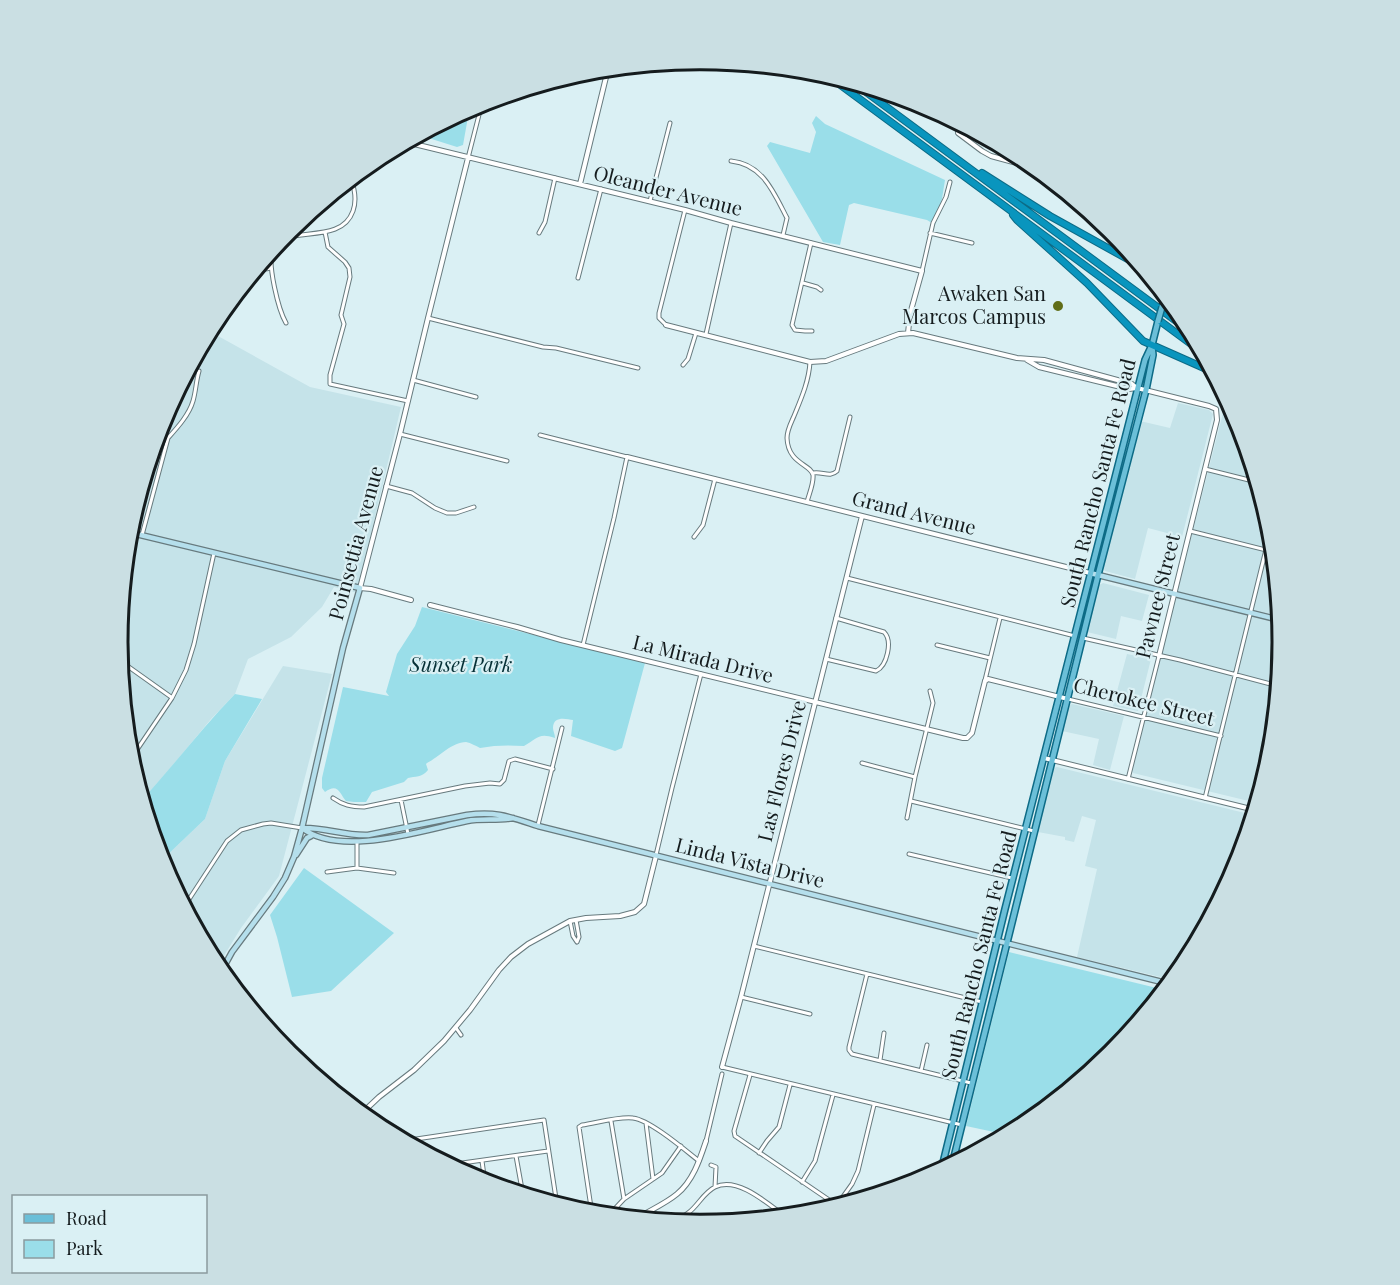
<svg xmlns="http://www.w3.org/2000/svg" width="1400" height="1285" font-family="'Playfair Display',serif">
<rect width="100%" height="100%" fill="#daf0f4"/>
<path fill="#c5e3e9" d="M209,331L310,387L401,407L357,593L334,587L322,607L291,637L248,659L235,694L211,719L168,771L142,800L129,756L118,642L129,529L162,419Z
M1229,402L1238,420L1271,529L1282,643L1271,756L1257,803L1133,773L1132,769L1225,405Z
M1178,403L1209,410L1213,414L1182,537L1148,528L1135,579L1105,571L1103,568V565L1140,421L1170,428Z
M1103,583L1149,595L1142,621L1121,616L1116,639L1087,632L1099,585Z
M1127,654L1151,659L1138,711L1113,706Z
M283,666L332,674L279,876L241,928L217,967L161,861L205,819L225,761Z
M1072,704L1124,716L1110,770L1093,765L1099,739L1062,731L1068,706Z
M1057,767L1253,815L1238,866L1184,966L1173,980L1077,957L1097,869L1085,866L1096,820L1082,816L1074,842L1065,840V837L1038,832L1052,769Z"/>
<path fill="#9adee9" d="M463,112L468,117L463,145L457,147L419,135Z
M816,116L825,124L945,180L940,211L935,225L927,220L854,203L849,205L840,245L823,242L767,146L770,142L810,153L816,132L812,123Z
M422,607L645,663L622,748L615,751L571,736L573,720C567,719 553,715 553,728C553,731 555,734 555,738C538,732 537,739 524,746C509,745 495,745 480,748C476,746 471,743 466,742C452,742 439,757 427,763L426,764L428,770C422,778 415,776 408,778L404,782L372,792L366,802H354L346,801C340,794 338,782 325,792L322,788V778L343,687L389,696L386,692L397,654L415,626Z
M235,694L262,699L225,761L205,819L161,861L142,800C174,765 202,728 235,694Z
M304,868L394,933L331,991L292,997L277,937L270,915Z
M1009,952L1165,990L1112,1055L1023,1127L1008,1135L966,1126Z"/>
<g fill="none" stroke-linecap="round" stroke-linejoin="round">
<g stroke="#677a7e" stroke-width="5">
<path id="minor" d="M468,158L482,103
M731,161C763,164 774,193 787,218L783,235
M363,169H365
M650,201L670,123
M325,232L328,247L345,262L349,268L350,277L341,315L344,324L330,375V384L408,401
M539,233L545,222L555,178
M930,233L972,243
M282,239C304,230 343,240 353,211C357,200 355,190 351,179
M811,243L792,325L795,330L805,331H812
M272,251C268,266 278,309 286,323
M255,271L271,268
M922,271L933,223L946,197L950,182
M578,278L601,189
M803,283L817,287L821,290
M428,318L543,347L556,348L638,368
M666,325L659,318V313L685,210
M706,334L731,223
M683,365L688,359L696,333
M413,380L476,397
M400,434L507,461
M540,435L627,457L614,518L583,645
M1205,469L1257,482
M813,473C822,471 830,478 837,471L850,417
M386,486L412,493L435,508L447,513H456L474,507
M807,502C809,494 814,483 813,475C811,464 788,464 787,438C787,430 791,423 794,416C801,399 809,381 810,362
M1190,531L1274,552
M142,535L168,438C177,428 189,415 193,401C196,391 196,381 199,371
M694,537L703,525L715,479
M847,578L1075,636
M1083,638L1180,660L1278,686
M937,645L990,658
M826,659L876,671C887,666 893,641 884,632L836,618
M119,660L171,697
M985,680L1000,618
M1068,699L1221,736
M130,760L172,698L186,670L194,644L214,553
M862,763L915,777
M1128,779L1159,656
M333,798C343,805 351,807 364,807L465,786L490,783L500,784L504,780L509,761L515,759L553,769
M1205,798L1271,529
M401,800L408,834
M911,801L1034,831
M907,818L915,777L933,703L930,691
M538,825L562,728
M357,842V868
M909,854L1012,878
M656,855L672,788L701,674
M327,872L357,868L394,873
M184,907L227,841L241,830L263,824L271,823L302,828
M570,921L573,936L577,942L579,937L576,920
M754,946L982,1002
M867,974L849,1047V1050L852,1054L971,1083
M741,997L810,1014
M456,1028L461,1035
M880,1060L884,1033
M722,1067L962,1125
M921,1071L927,1045
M750,1075L734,1131L735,1136L838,1206
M611,1121L624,1199
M646,1123L653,1179
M403,1141L544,1120L557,1205
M706,1141L722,1074
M759,1153L767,1141L779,1127L790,1085
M516,1156L523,1195
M482,1161L485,1183
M448,1165L548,1151
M711,1165L716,1167L715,1187
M802,1182L815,1161L833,1095
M837,1205L852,1184L858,1171L874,1105
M592,1214L579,1127L582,1125C596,1123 620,1116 633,1118C650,1120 685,1150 699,1161
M608,1216L624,1199L662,1173L681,1146
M671,1222C676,1219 683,1217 688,1213C698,1206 703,1193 715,1187C738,1176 768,1204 786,1217
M722,1223L733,1220L739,1221"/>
</g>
<g stroke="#677a7e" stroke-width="6">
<path id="tertiary" d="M960,124L958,133L982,151L991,156L1035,168
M406,142L685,210L731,223L922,271L910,314L908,333
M580,184L608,69
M666,325L810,362L826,361L899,334L913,333L1017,358L1044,360L1132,384L1137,388L1209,406L1216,409L1217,420L1159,656
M1027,360L1039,367L1129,389L1137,388
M627,457L1090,573
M411,600L371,589L360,588L400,434L428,318L468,158
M430,605L517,627L561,640L963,738H967L972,733L985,681L988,679L1068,699
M1044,758L1255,810
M722,1067L741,997L862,516
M361,1114L379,1097L414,1070L444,1041L470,1010L499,970L511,957L528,944L570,921L586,918L620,916L635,912L644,904L656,856
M636,1219C650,1210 665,1204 677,1194C693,1181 700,1159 706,1141"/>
</g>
<g stroke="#677a7e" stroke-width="7">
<path id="secondary" d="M128,532L360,588L343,648L302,828L294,857L285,878L273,897L232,952L221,972
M1090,573L1280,620
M302,828C324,827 345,836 368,835L467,815C497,811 510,817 538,826L1170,984
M302,828C340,858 423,830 467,821C482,818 497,821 513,818
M296,855L307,838L311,836"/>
</g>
<g stroke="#0d6b86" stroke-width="8">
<path id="primary" d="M1162,307L1165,295
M952,1165L1098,575L1146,390L1153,355L1152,345
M941,1171L1005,909L1145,360L1152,345L1158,321"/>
</g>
<g stroke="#0d6b86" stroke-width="8">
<path id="motorway" d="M827,75L1202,352
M854,83L1191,332
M982,173L1050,216L1142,267
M1013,215L1017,220L1087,283L1143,341L1213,372"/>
</g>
<use href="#minor" stroke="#fff" stroke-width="3"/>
<use href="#tertiary" stroke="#fff" stroke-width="4"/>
<use href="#secondary" stroke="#b5dfec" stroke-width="4.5"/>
<use href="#primary" stroke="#6bbfd8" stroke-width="5"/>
<use href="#motorway" stroke="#0995be" stroke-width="6"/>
<g stroke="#0d6b86" stroke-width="8" stroke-linecap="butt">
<path id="primary-bridge" d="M1158,321L1162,307"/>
</g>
<use href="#primary-bridge" stroke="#6bbfd8" stroke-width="5"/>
</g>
<circle fill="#606d17" stroke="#daf0f4" stroke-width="2" cx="1058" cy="306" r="6"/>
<g text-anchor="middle" stroke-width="4.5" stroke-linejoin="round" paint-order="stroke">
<g font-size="20" fill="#151c1e" stroke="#daf0f4">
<text transform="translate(668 191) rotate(14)" y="7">Oleander Avenue</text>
<text transform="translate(1098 483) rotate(-76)" y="7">South Rancho Santa Fe Road</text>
<text transform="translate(914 513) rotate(14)" y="7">Grand Avenue</text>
<text transform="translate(356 543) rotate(-75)" y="7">Poinsettia Avenue</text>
<text transform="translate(1158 596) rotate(-76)" y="7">Pawnee Street</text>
<text transform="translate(703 659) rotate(14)" y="7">La Mirada Drive</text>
<text transform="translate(1144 702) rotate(14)" y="7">Cherokee Street</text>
<text transform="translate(782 771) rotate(-76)" y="7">Las Flores Drive</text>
<text transform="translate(750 863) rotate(14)" y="7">Linda Vista Drive</text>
<text transform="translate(979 955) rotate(-76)" y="7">South Rancho Santa Fe Road</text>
</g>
<g font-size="20" fill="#151c1e" stroke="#daf0f4" text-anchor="end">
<text x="1046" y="301">Awaken San<tspan x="1046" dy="23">Marcos Campus</tspan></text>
</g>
<g font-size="20" font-style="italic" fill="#053036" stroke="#daf0f4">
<text x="461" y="672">Sunset Park</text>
</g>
</g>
<path d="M0 0H1400V1285H0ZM128 642a572 572 0 1 1 1144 0a572 572 0 1 1-1144 0Z" fill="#cadfe3" fill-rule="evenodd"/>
<path fill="none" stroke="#151c1e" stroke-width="3" d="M128 642a572 572 0 1 1 1144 0a572 572 0 1 1-1144 0Z"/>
<rect x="12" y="1195" width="195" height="78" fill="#daf0f4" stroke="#8b9b9e" stroke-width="1.5"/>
<rect x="24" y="1214" width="30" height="9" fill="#6bbfd8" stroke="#8b9b9e" stroke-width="1.5"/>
<text x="66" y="1225" font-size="18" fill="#151c1e">Road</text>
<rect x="24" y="1240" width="30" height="18" fill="#9adee9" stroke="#8b9b9e" stroke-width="1.5"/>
<text x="66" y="1255" font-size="18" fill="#151c1e">Park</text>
</svg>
